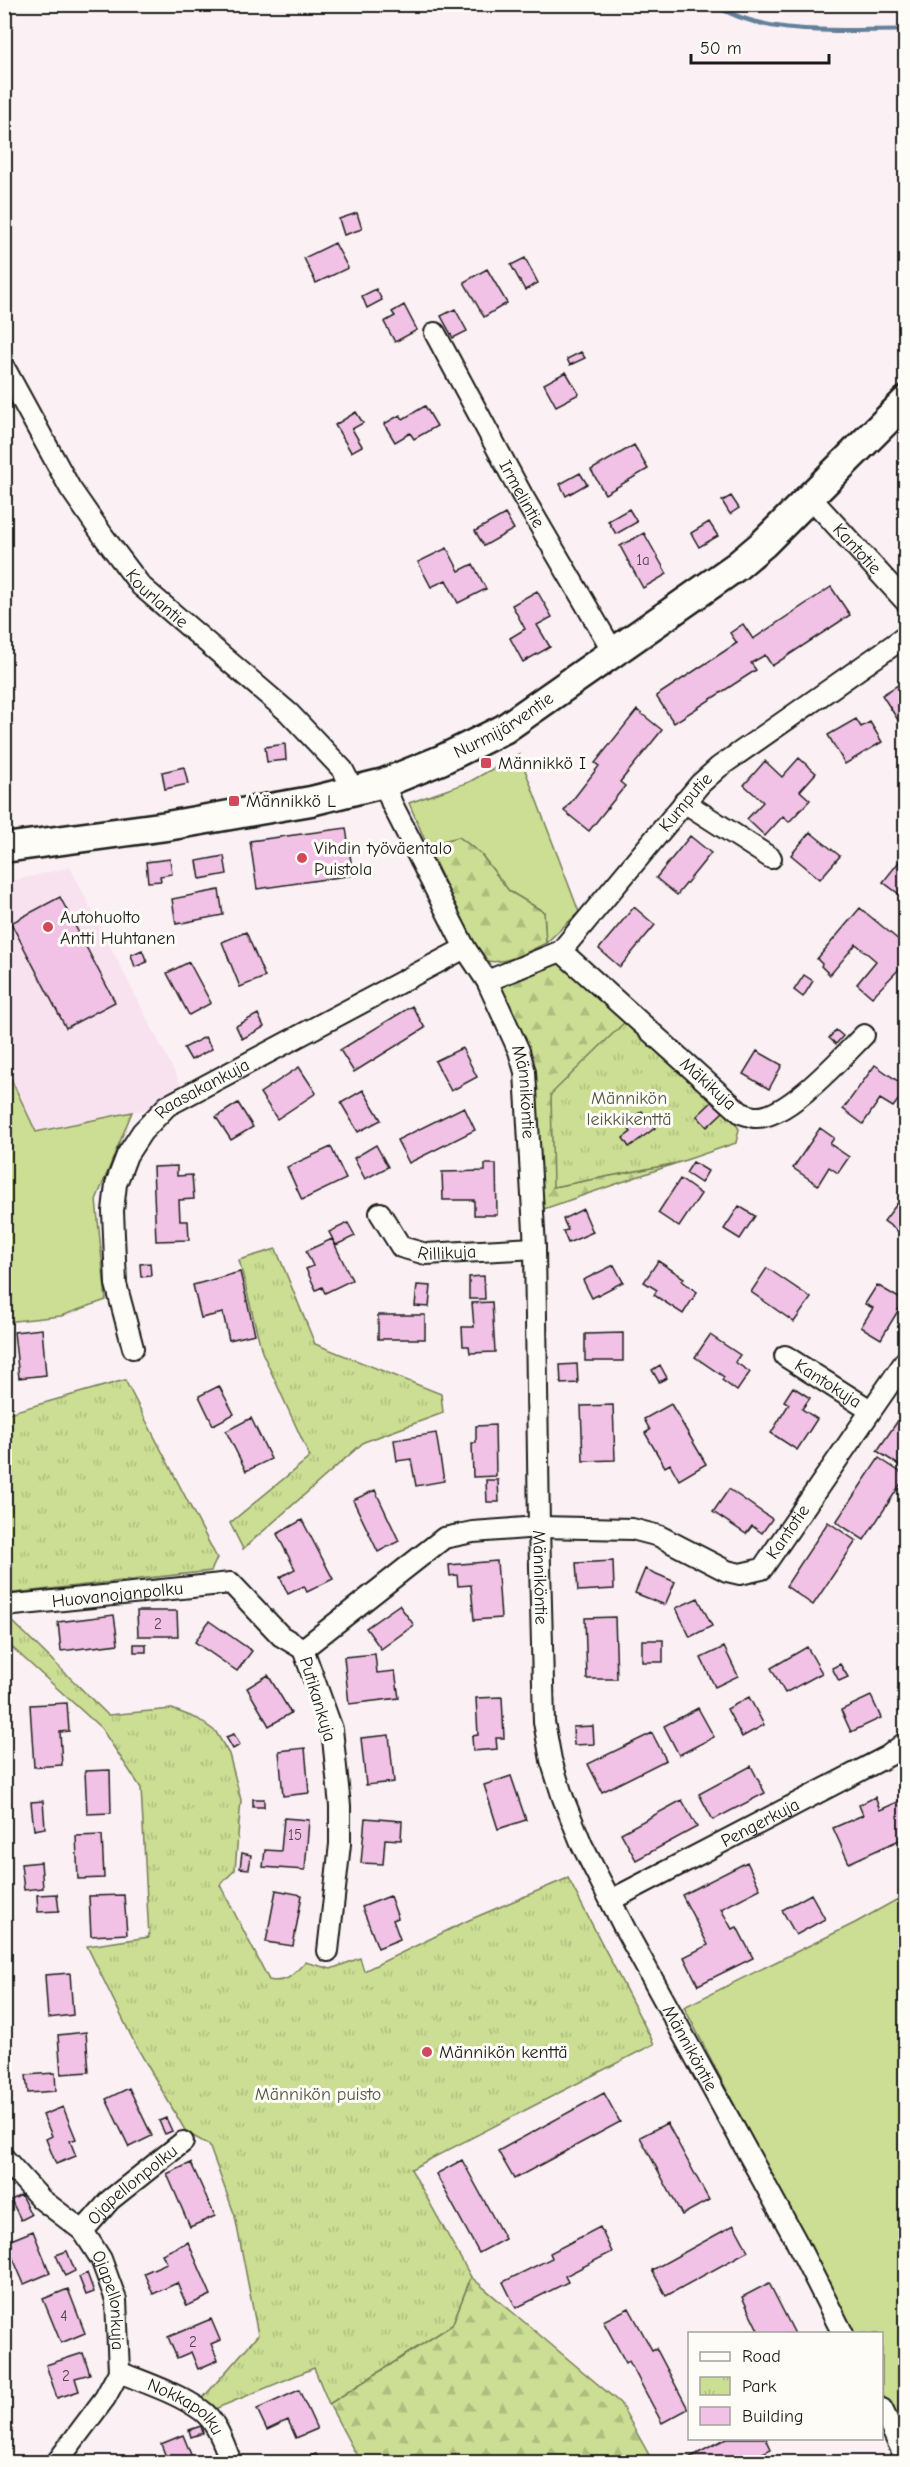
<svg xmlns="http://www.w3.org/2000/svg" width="910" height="2467" font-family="'Comic Neue',sans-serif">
<defs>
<pattern id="forest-firs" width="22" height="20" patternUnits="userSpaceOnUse" patternTransform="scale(1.5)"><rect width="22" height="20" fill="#cbde93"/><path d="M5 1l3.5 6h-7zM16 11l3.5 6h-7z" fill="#aebe7e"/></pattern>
<pattern id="park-tufts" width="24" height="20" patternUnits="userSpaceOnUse" patternTransform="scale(1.5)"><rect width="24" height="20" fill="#cbde93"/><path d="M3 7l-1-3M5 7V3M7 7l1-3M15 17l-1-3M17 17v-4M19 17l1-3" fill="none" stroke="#aebe7e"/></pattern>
</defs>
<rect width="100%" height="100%" fill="#fbf0f3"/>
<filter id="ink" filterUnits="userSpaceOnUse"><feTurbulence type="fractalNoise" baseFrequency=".0167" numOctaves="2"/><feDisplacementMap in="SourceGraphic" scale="12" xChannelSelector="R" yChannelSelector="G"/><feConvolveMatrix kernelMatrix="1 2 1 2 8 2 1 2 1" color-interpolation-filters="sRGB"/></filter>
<g filter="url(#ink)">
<path fill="#f8e2ef" d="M70,867L181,1085L147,1109L36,1132L5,1064L4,883Z"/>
<path fill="#cbde93" stroke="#747d58" stroke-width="1.5" d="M519,754L579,912L546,943L544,912L509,891L480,853L459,837L427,845L409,803L469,782Z
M4,1064L36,1132L132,1112L96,1200L106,1300L61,1316L5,1322Z
M905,1895V2439L882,2392V2334L852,2333L684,2007L855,1923Z"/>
<path fill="url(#forest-firs)" stroke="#747d58" stroke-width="1.5" d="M459,837L480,853L509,891L544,912L546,943C527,952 501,968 481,959L427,845Z
M552,963L568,966L627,1020L553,1187L677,1163L541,1210L533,1057L499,991L505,980Z
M471,2277L620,2403L653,2462H360L329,2404L452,2325Z"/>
<path fill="url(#park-tufts)" stroke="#747d58" stroke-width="1.5" d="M627,1020L732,1118L739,1129L736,1143L677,1163L553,1187L551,1094Z
M276,1249L315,1344L441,1394L443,1413L364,1442L243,1549L230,1523L310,1457L262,1352L239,1260Z
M125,1380L217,1558L211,1571L5,1594V1414Z
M5,1614L108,1715L172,1709L198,1719L216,1732L229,1754L241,1800L235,1870L220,1885L269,1980C287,1984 294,1974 305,1962L331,1969L360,1958L364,1971L469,1920L568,1878L654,2044L411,2169L471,2277L452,2325L329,2404L314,2368L215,2409L202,2399L258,2335L235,2216L209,2145L186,2132L135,2044L87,1946L149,1937L141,1788L101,1728L5,1641Z"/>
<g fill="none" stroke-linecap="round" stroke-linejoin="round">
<path stroke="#64809b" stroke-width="5" d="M713,4C768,39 843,29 906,30"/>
</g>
<path fill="#f1c2e5" stroke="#1c1c1c" stroke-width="1.5" d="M357,213L362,229L344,235L339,219Z
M335,243L348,268L316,283L304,258Z
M525,258L538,283L525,290L511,265Z
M487,269L507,303L484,317L464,282Z
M376,289L382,300L367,308L362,296Z
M404,305L417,330L395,342L384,322L395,316L392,312Z
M455,309L467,331L453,338L441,316Z
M581,352L585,358L570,365L567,359Z
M566,372L579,394L556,406L544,384Z
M425,406L437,426L414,439L410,433L395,442L384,424L400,415L403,419Z
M356,412L363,423L352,429L362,446L351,452L335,425Z
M634,445L648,469L605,494L591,470Z
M580,473L587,484L566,496L560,484Z
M731,496L739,508L730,514L722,501Z
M629,509L637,522L616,534L608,521Z
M505,514L514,529L484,546L475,531Z
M709,522L718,536L699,547L691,533Z
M644,533L667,574L643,588L620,546Z
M447,548L459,571L473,564L486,589L458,603L446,580L431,587L418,562Z
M831,587L850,615L772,666L765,655L751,663L756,670L674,723L656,696L737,643L730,633L743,624L753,639Z
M537,591L552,617L537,625L550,647L523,662L510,638L525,629L512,605Z
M906,680V715L898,720L882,695Z
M637,710L662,730L620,782L625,786L589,831L564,811L599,766L595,763Z
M856,719L861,727L870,722L882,742L845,764L828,735Z
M285,744L286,760L267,762L265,747Z
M799,758L816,773L800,791L810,800L789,822L783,816L765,836L747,819L763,802L744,785L765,761L782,777Z
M184,767L188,784L165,789L162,772Z
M346,828L353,875L257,889L250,841Z
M810,832L840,856L820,879L791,855Z
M690,836L711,853L677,895L656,878Z
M906,853V894L903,897L883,882Z
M224,856L227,874L200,879L197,861Z
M170,859L172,874L160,876L161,881L148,882L146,862Z
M219,890L223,915L176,924L172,899Z
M60,897L115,1002L66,1028L11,923Z
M634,907L655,925L620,967L599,949Z
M860,908L906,946V962L872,997L857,984L876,961L856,944L830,975L821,966L822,964L817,959Z
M246,932L265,977L240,987L222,942Z
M142,950L147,962L135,967L131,955Z
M189,962L211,1003L189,1015L167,973Z
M804,975L813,981L803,997L794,990Z
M412,1006L425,1028L354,1072L340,1050Z
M258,1014L264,1027L242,1039L236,1026Z
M836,1030L843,1036L836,1044L829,1038Z
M205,1037L212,1049L191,1060L184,1048Z
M462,1048L477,1077L451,1091L435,1061Z
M757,1051L782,1065L769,1089L743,1074Z
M875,1065L906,1087V1090L893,1107L880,1099L863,1124L843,1109Z
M299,1067L316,1093L277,1119L260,1093Z
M363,1090L381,1120L358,1132L341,1103Z
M713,1101L723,1112L707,1127L697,1116Z
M238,1103L253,1127L231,1140L216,1117Z
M464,1107L475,1130L409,1163L397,1140Z
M642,1111L655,1128L629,1147L623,1138L631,1132L625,1124Z
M820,1128L834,1138L830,1144L849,1157L838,1173L829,1167L818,1185L793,1168Z
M376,1145L388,1167L365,1179L354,1158Z
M331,1147L346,1179L302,1200L287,1167Z
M693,1162L708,1171L701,1183L686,1173Z
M485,1164H496L497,1215H474V1200H443L442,1172L485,1171Z
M177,1166V1176L192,1175L194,1199L179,1200L180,1221H188L189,1240L156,1241L153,1167Z
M680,1179L701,1194L679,1227L658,1213Z
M906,1192V1237L884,1221Z
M739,1206L755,1216L740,1239L724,1229Z
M583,1209L593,1232L568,1243L563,1231L568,1230L563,1219Z
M348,1223L355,1236L336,1245L329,1232Z
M332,1239L352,1280L325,1293L322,1287L316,1290L306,1269L313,1266L306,1251Z
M658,1261L684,1278L682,1281L697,1292L683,1314L654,1295L657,1290L644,1282Z
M150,1263L151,1276L141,1277L140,1264Z
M614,1265L623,1282L592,1298L583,1280Z
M767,1268L811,1298L794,1322L751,1292Z
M240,1272L255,1334L229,1340L223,1313L201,1318L193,1285Z
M484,1276L485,1299H469V1277Z
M417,1285L431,1286L429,1307L415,1306Z
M877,1285L904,1301L881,1339L861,1327L873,1308L865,1304Z
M492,1302L495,1352L470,1353L469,1346H463L462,1327H474L472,1303Z
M378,1315H425V1339H378Z
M42,1329L46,1375L19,1378L14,1332Z
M623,1333V1361H585V1334Z
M710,1335L740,1355L735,1362L750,1372L737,1391L722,1380L724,1377L695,1357Z
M577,1364L578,1383L561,1384L560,1365Z
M660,1365L667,1378L659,1382L652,1370Z
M219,1386L234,1414L213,1425L199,1396Z
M793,1387L810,1398L802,1409L817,1419L797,1450L771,1433L789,1404L784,1401Z
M671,1404L706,1464L679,1480L670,1464L665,1467L645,1433L650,1430L644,1419Z
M613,1405L615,1460L583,1461L581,1406Z
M906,1409V1468L905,1469L877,1451Z
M251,1418L271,1459L246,1471L226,1431Z
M495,1425L496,1476L473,1477L472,1443H476V1426Z
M436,1433L444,1481L416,1486L411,1459L397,1461L394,1440Z
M879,1458L906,1476L864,1540L836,1522Z
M486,1480H498L499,1502H487Z
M729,1489L772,1519L762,1533L752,1526L746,1534L713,1512Z
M375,1490L399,1541L378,1552L353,1500Z
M302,1520L333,1579L307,1592L304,1586L288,1594L280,1577L295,1569L277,1534Z
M828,1522L856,1541L813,1605L786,1586Z
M497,1561L501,1618L474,1620L471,1585L458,1586L457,1575L450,1576L449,1565Z
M613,1561L614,1589L578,1591L576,1563Z
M645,1569L675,1582L665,1605L635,1593Z
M698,1598L712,1626L690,1637L676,1608Z
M399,1605L414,1625L381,1649L366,1628Z
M137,1611H177L178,1636H138Z
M114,1615L118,1644L61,1651L58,1622Z
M615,1617L617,1679H587L585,1618Z
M209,1621L252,1651L237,1671L195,1642Z
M642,1640H663V1662H642Z
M134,1644H146V1652H134Z
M724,1647L738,1676L715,1687L701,1658Z
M807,1647L822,1673L785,1693L771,1668Z
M375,1654L377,1673L395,1671L399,1698L349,1704L344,1657Z
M840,1664L848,1677L839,1681L832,1668Z
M268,1675L291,1713L269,1726L247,1688Z
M871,1696L881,1718L851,1732L841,1710Z
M502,1697L504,1738H496L497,1749L473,1751L472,1736L478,1735L476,1698Z
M749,1697L764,1725L742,1737L727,1709Z
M67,1703L69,1731L60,1732L62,1765L34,1767L30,1705Z
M698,1708L714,1737L679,1755L664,1726Z
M593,1726L594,1744L574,1745L573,1727Z
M652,1733L666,1760L602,1792L588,1764Z
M234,1734L240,1745L233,1749L226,1737Z
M389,1735L394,1782L366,1785L361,1738Z
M305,1748L309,1793L283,1796L279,1751Z
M751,1766L765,1793L713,1820L699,1794Z
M110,1770L111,1813L87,1814L85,1771Z
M511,1776L526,1820L498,1829L484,1785Z
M875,1797L880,1810L902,1800L906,1808V1837L849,1863L833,1828L863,1815L859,1805Z
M253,1799H264V1807H253Z
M682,1800L697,1827L636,1860L621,1833Z
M43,1801L45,1828L34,1830L31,1802Z
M284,1818L309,1820L305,1870L263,1867L265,1850L281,1851Z
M365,1818L402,1821L401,1840L385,1839L383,1864L361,1863Z
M102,1835L104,1878L78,1879L76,1836Z
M242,1853L251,1855L249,1869L240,1868Z
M41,1862L43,1888L24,1890L21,1864Z
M747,1862L760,1889L721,1909L732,1929L737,1927L753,1958L698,1985L684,1957L708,1945L682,1895Z
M276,1890L302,1895L293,1946L266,1942Z
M57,1894L59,1911L38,1912L37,1895Z
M811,1894L825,1919L796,1935L782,1910Z
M124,1895L127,1934L91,1936L89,1896Z
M390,1896L398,1918L393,1920L400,1939L378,1948L362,1907Z
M70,1973L73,2015L48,2018L45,1975Z
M86,2032L89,2072L61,2074L58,2035Z
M55,2073L56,2091L28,2093L26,2075Z
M129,2088L152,2136L129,2147L106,2099Z
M604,2093L620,2122L514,2179L498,2151Z
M63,2107L76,2139L70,2141L76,2156L56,2164L46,2139L52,2136L43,2115Z
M166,2118L172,2131L165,2134L159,2121Z
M667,2123L709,2200L682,2215L640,2137Z
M462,2160L505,2239L479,2253L436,2174Z
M191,2163L215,2216L190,2227L167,2174Z
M21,2195L31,2215L21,2220L11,2200Z
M734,2225L748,2251L666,2296L652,2270Z
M600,2227L612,2252L565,2276L568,2282L516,2308L503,2282L552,2258L550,2253Z
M33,2231L50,2273L24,2284L6,2242Z
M188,2242L211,2295L187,2306L177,2283L153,2294L144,2273L167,2263L162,2254Z
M67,2251L75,2271L65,2276L56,2255Z
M87,2273L94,2292L86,2295L79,2277Z
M769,2283L795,2334H760L742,2297Z
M68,2289L85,2333L61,2343L43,2299Z
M629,2308L652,2350L656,2348L688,2409L662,2423L629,2361L626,2363L603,2321Z
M211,2319L220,2340L211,2344L218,2360L198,2369L191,2352L177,2358L168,2337Z
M83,2353L90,2374L75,2378L79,2391L57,2398L46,2365Z
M299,2390L317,2429L296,2438L288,2420L267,2430L257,2409Z
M201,2426L203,2433L191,2437L189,2430Z
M183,2435L194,2462H168L161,2444Z
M727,2438H766L771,2449L745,2462H681Z
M316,2454L320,2462H295Z"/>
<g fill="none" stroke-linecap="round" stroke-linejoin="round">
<g stroke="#1c1c1c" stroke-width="24">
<g id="street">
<path id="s1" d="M435,333L522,495L614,653"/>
<path id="s2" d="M4,367L70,488L104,537L141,586L289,713L343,770L354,792"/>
<path id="s3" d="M810,497L906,602"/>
<path id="s4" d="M384,783L392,804L465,948L487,981L519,1051L525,1072L535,1248L539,1527L544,1722L551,1760L563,1798L582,1845L625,1929L795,2239L843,2334"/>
<path d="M684,802L771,858"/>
<path id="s5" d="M561,951L741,1113C745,1114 751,1117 755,1117C786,1120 843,1056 864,1035"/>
<path id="s6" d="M487,981L561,951L700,784L719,767L906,636"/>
<path id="s7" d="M380,1213L401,1247L426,1254L535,1248"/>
<path id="s8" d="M133,1348L116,1284L113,1211L116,1184L127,1155L142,1132L167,1106L465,948"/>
<path id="s9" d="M785,1356L870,1410"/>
<path id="s10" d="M4,1606L231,1583L281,1636L303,1649"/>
<path id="s11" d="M611,1900L888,1756L906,1742"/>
<path id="s12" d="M328,1951L340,1844V1806L332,1729L303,1649L444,1538L473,1532L539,1527L632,1529L659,1536L727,1571L740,1574L762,1569L906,1360"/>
<path id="s13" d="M4,2158L41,2199L83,2231L101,2259L116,2300L119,2372L105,2398L57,2462"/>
<path id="s14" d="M83,2231L110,2200L183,2142"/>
<path id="s15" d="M119,2372C146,2383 177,2393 201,2410C217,2421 224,2445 231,2462"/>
<path d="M882,2409L906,2459"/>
</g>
</g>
<g stroke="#1c1c1c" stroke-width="33">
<g id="secondary">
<path id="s16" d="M4,848L167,826L311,801L384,783L441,760L504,729L737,566L763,544L906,401"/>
</g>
</g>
<use href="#street" stroke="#fdfcf7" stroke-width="20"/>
<use href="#secondary" stroke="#fdfcf7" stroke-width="28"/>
</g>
</g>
<g fill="#d1495b" stroke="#fdfcf7" stroke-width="2">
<rect x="480" y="757" width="12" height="12" rx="3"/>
<rect x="228" y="795" width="12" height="12" rx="3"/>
<circle cx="302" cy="858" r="6"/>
<circle cx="48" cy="927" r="6"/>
<circle cx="427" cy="2052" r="6"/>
</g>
<g text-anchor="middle" stroke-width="6" stroke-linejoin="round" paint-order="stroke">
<g font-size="15" fill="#51464e">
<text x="643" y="565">1a</text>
<text x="158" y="1629">2</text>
<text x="295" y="1840">15</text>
<text x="64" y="2321">4</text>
<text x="193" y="2347">2</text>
<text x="66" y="2381">2</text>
</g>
<g font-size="18" fill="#1c1c1c" stroke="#fdfcf7">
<text dy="6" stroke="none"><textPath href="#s1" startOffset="183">Irmelintie</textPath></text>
<text dy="6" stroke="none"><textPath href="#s3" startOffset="70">Kantotie</textPath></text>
<text dy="6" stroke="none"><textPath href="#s2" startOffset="279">Kourlantie</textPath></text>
<text dy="6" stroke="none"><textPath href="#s16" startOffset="519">Nurmijärventie</textPath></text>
<text dy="6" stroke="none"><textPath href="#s6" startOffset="274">Kumputie</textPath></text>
<text dy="6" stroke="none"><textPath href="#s5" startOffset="198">Mäkikuja</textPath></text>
<text dy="6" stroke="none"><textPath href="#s8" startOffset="300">Raasakankuja</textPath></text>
<text dy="6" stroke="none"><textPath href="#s4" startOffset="342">Männiköntie</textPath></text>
<text dy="6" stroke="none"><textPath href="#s7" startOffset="87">Rillikuja</textPath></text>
<text dy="6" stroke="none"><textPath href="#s9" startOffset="51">Kantokuja</textPath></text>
<text dy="6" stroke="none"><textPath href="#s12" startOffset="862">Kantotie</textPath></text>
<text dy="6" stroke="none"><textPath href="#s4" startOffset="828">Männiköntie</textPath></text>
<text dy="6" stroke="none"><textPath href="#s10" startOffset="114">Huovanojanpolku</textPath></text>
<text transform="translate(318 1699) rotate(73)" y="6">Putikankuja</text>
<text dy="6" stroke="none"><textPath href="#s11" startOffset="168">Pengerkuja</textPath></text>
<text dy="6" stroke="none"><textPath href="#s4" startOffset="1332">Männiköntie</textPath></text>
<text dy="6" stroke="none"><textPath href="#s14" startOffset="68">Ojapellonpolku</textPath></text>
<text dy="6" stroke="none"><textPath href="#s13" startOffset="184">Ojapellonkuja</textPath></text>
<text dy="6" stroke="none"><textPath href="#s15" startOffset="76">Nokkapolku</textPath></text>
</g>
<g font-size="18" fill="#1c1c1c" stroke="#fdfcf7" text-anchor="start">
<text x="498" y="769">Männikkö I</text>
<text x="246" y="807">Männikkö L</text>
<text x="314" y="854">Vihdin työväentalo<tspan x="314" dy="21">Puistola</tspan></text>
<text x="60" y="923">Autohuolto<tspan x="60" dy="21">Antti Huhtanen</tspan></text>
<text x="439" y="2058">Männikön kenttä</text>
</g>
<g font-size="18" fill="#515640" stroke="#fdfcf7">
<text x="629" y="1104">Männikön<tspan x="629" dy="21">leikkikenttä</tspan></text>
<text x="318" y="2100">Männikön puisto</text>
</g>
</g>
<rect width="910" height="2467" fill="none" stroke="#fdfcf7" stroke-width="24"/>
<rect x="12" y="12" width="886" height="2443" fill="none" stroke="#1c1c1c" stroke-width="2" filter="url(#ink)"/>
<rect x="688" y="2332" width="195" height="108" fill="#fdfcf7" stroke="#a3a29f" stroke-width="1.5"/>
<rect x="700" y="2352" width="30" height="9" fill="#fdfcf7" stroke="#a3a29f" stroke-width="1.5"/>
<text x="742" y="2362" font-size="18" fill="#1c1c1c">Road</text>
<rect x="700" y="2377" width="30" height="18" fill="url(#park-tufts)" stroke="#a3a29f" stroke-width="1.5"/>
<text x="742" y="2392" font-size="18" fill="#1c1c1c">Park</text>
<rect x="700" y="2407" width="30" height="18" fill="#f1c2e5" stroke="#a3a29f" stroke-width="1.5"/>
<text x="742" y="2422" font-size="18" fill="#1c1c1c">Building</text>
<path d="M691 54v9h138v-9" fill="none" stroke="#1c1c1c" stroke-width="3"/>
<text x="700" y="54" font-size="18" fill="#1c1c1c" stroke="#fdfcf7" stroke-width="4.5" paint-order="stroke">50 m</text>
</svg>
